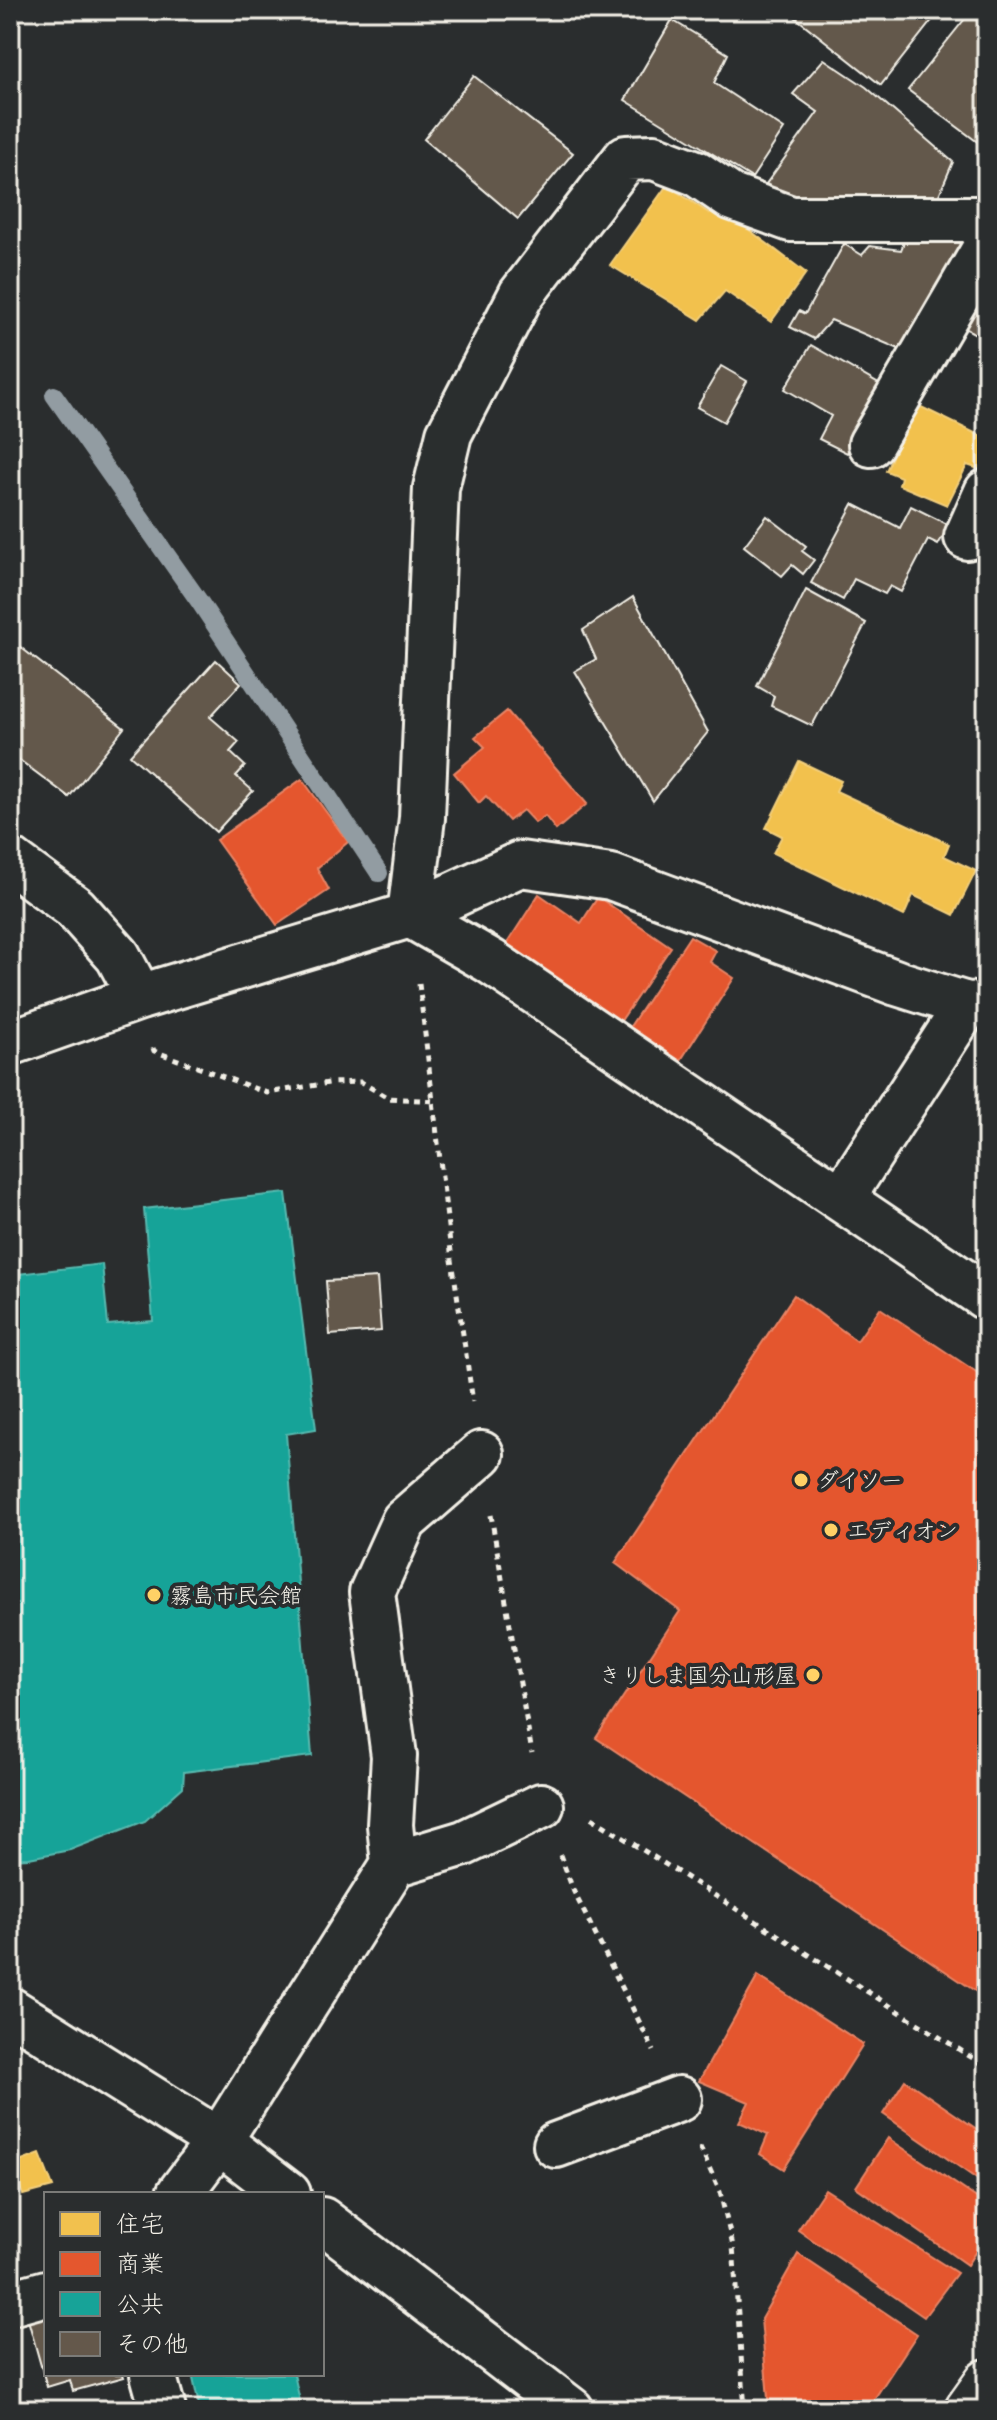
<svg xmlns="http://www.w3.org/2000/svg" width="997" height="2420" font-family="'Patrick Hand','Klee One',sans-serif">
<rect width="100%" height="100%" fill="#2a2d2e"/>
<filter id="ink" filterUnits="userSpaceOnUse"><feTurbulence type="fractalNoise" baseFrequency=".0125" numOctaves="2"/><feDisplacementMap in="SourceGraphic" scale="16" xChannelSelector="R" yChannelSelector="G"/><feConvolveMatrix kernelMatrix="1 2 1 2 8 2 1 2 1" color-interpolation-filters="sRGB"/></filter>
<g filter="url(#ink)">
<path fill="#f2c14e" stroke="#f3cf7c" stroke-width="2" d="M667,185L709,213L715,204L806,273L771,322L725,291L700,320L610,265Z
M915,404L987,439L982,447L987,449V454L979,469L967,465L947,505L899,485L901,477L886,471Z
M799,761L841,781L836,791L949,844L944,856L976,871L954,915L913,895L904,916L773,853L782,836L766,828Z
M40,2154L53,2187L23,2195L11,2165Z"/>
<path fill="#e4572e" stroke="#e98566" stroke-width="2" d="M507,711L587,804L556,830L545,816L535,823L523,810L509,821L486,796L479,803L454,773L485,747L475,737Z
M302,779L348,842L317,868L329,890L277,925L216,840Z
M539,894L581,923L598,897L671,947L620,1022L506,945Z
M690,936L716,951L710,962L734,978L677,1066L627,1031Z
M794,1295L857,1341L880,1308L987,1379V1999L596,1738L680,1611L615,1563Z
M758,1976L863,2044L784,2169L760,2154L768,2135L739,2122L749,2102L699,2081Z
M905,2080L987,2136V2186L883,2114Z
M888,2138L987,2205V2234L967,2265L856,2187Z
M825,2189L957,2273L924,2317L798,2230Z
M798,2254L917,2334L867,2410H769L761,2319Z"/>
<path fill="#17a398" stroke="#59bab0" stroke-width="2" d="M286,1193L316,1429L286,1434L312,1756L184,1772L183,1787L145,1821L70,1850L29,1858L10,1859V1275L102,1264L108,1325L153,1321L144,1209Z
M192,2374H294L302,2410H200Z"/>
<g fill="none" stroke-linecap="round" stroke-linejoin="round">
<path stroke="#929ca2" stroke-width="18" d="M54,395L199,601L379,873"/>
</g>
<path fill="#64584b" stroke="#f4f1e8" stroke-width="2" d="M786,10H940L881,85Z
M972,10H987V149L908,90Z
M672,20L728,54L714,83L784,129L752,178L625,100Z
M824,59L866,87L953,162L936,202L803,205L766,184L818,112L793,94Z
M474,76L573,153L518,219L424,139Z
M905,240L970,242L906,352L831,320L814,339L790,327L799,311L805,314L844,244L862,255L870,246L901,250Z
M987,282V340L961,326Z
M811,345L882,386L847,453L819,439L831,416L785,389Z
M721,366L747,381L724,422L697,407Z
M853,504L900,528L911,506L949,525L938,545L928,540L901,592L890,586L885,594L854,579L843,600L811,583Z
M767,516L806,546L802,551L814,560L803,574L792,565L782,576L744,546Z
M806,590L866,623L812,726L771,706L774,696L757,686Z
M633,597L708,732L653,801L575,671L596,659L583,630Z
M10,639L124,728L69,797L10,753Z
M216,660L241,683L210,717L239,742L230,752L245,766L236,776L253,791L216,832L130,755Z
M377,1278L381,1331L330,1335L326,1281Z
M46,2311V2374H123L124,2377L73,2391L70,2380L47,2387L27,2316Z"/>
<g fill="none" stroke-linecap="round" stroke-linejoin="round">
<g stroke="#f4f1e8" stroke-width="50">
<path id="minor" d="M871,444L987,245
M967,537L987,492
M10,860L75,908L118,956L140,997
M410,915L422,818L436,488L449,434L521,295L626,158L654,157L696,173L731,197L791,219H987
M410,915L490,961L987,1298
M10,1043L140,997L410,915L520,864L611,877L897,983L967,1005L987,1004
M842,1198L967,1005
M481,1454L404,1521L372,1592L394,1756L390,1825L394,1864L464,1843L541,1806
M10,2010L219,2141L288,2194
M556,2145L679,2099
M179,2194L219,2141L394,1864
M322,2220L571,2410
M10,2303L46,2293
M153,2374L163,2410"/>
</g>
<g stroke="#f4f1e8" stroke-width="50">
<path id="major" d="M967,2410L987,2382"/>
</g>
<path stroke="#f4f1e8" stroke-width="5" stroke-dasharray="6 6" stroke-linecap="butt" d="M419,984L452,1260L473,1402
M153,1048L154,1051L267,1093L329,1083L361,1082L388,1098L435,1101
M491,1515L532,1753
M592,1818L987,2067
M560,1855L574,1892L654,2051
M700,2147L720,2192L733,2246L745,2410"/>
<use href="#minor" stroke="#2a2d2e" stroke-width="44"/>
<use href="#major" stroke="#2a2d2e" stroke-width="44"/>
</g>
</g>
<g fill="#ffd166" stroke="#2a2d2e" stroke-width="3">
<circle cx="801" cy="1480" r="8"/>
<circle cx="831" cy="1530" r="8"/>
<circle cx="154" cy="1595" r="8"/>
<circle cx="813" cy="1675" r="8"/>
</g>
<g text-anchor="middle" stroke-width="8" stroke-linejoin="round" paint-order="stroke">
<g font-size="22" fill="#f4f1e8" stroke="#2a2d2e" text-anchor="start">
<text x="817" y="1488">ダイソー</text>
<text x="847" y="1538">エディオン</text>
<text x="170" y="1603">霧島市民会館</text>
<text x="797" y="1683" text-anchor="end">きりしま国分山形屋</text>
</g>
</g>
<rect width="997" height="2420" fill="none" stroke="#2a2d2e" stroke-width="40"/>
<rect x="20" y="20" width="957" height="2380" fill="none" stroke="#f4f1e8" stroke-width="3" filter="url(#ink)"/>
<rect x="44" y="2192" width="280" height="184" fill="#2a2d2e" stroke="#7b7b78" stroke-width="2"/>
<rect x="60" y="2212" width="40" height="24" fill="#f2c14e" stroke="#7b7b78" stroke-width="2"/>
<text x="116" y="2232" font-size="24" fill="#f4f1e8">住宅</text>
<rect x="60" y="2252" width="40" height="24" fill="#e4572e" stroke="#7b7b78" stroke-width="2"/>
<text x="116" y="2272" font-size="24" fill="#f4f1e8">商業</text>
<rect x="60" y="2292" width="40" height="24" fill="#17a398" stroke="#7b7b78" stroke-width="2"/>
<text x="116" y="2312" font-size="24" fill="#f4f1e8">公共</text>
<rect x="60" y="2332" width="40" height="24" fill="#64584b" stroke="#7b7b78" stroke-width="2"/>
<text x="116" y="2352" font-size="24" fill="#f4f1e8">その他</text>
</svg>
